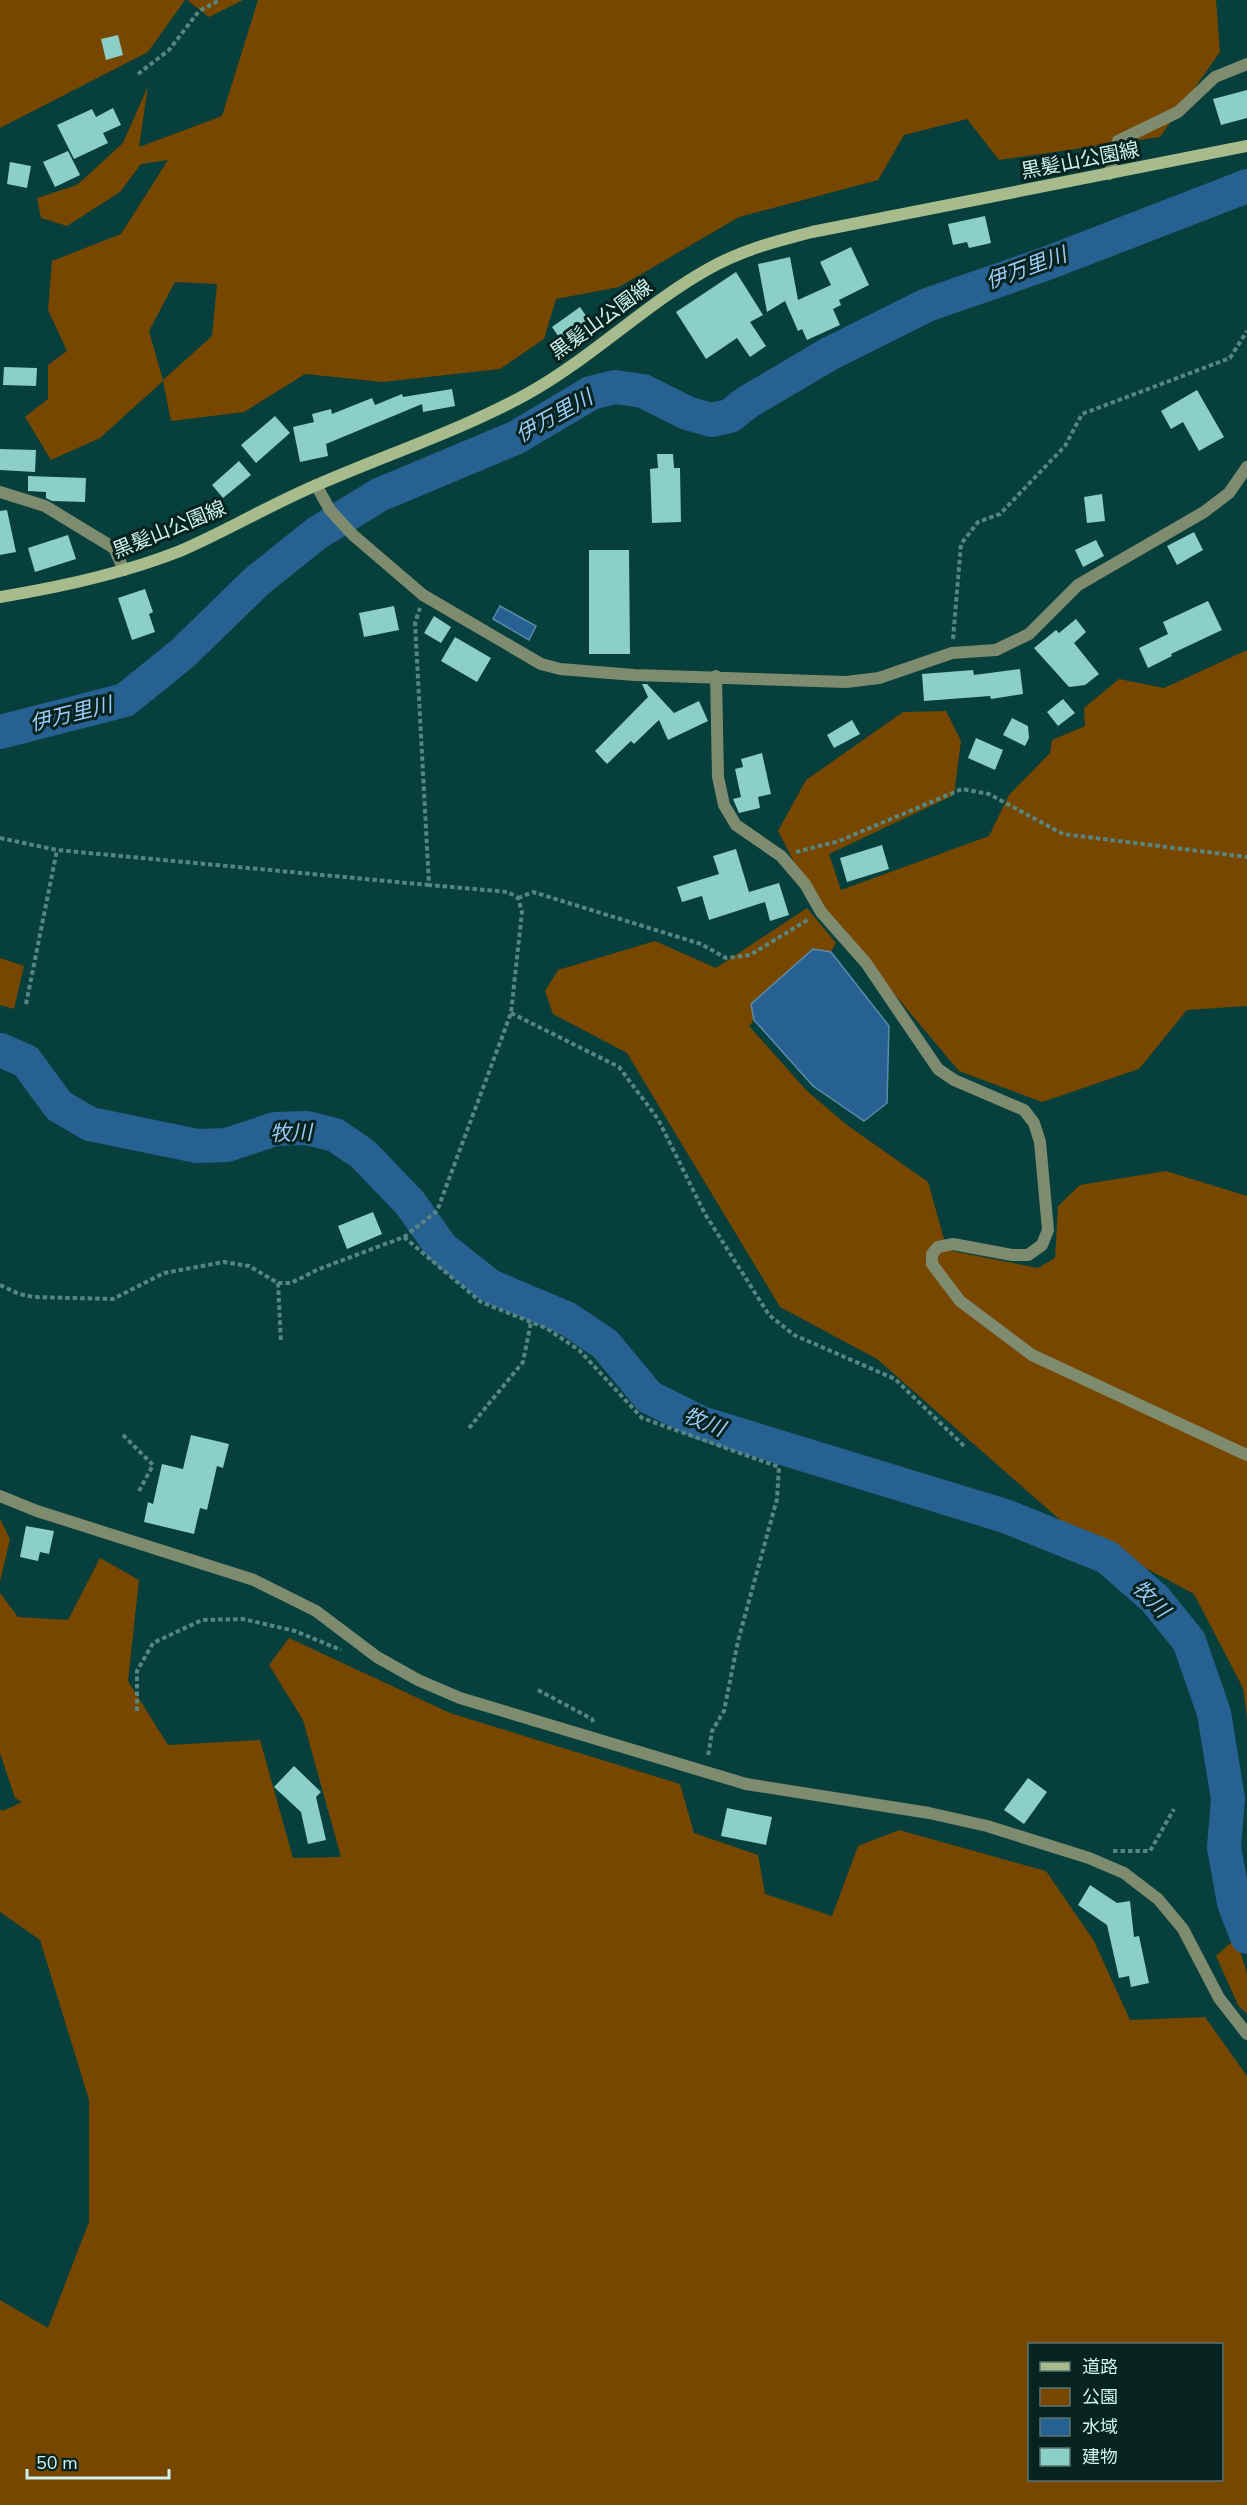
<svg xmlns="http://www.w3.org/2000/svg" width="1247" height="2505" font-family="'Nunito Sans','Noto Sans JP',sans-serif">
<rect width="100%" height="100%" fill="#063f3b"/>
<path fill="#774700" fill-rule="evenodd" d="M0,0H185L148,52L0,128Z
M187,0H243L209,17Z
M258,0H1216L1220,52L1160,137L999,160L967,119L904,135L878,180L739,217L619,287L556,299L544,339L500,369L383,382L305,374L244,412L171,421L163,381L100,438L51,460L25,417L48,399V365L67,351L48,310L52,261L121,234L168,160L141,164L120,192L67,226L41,218L37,198L77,185L123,143L148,86L139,147L222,116ZM175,282L217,284L212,336L163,380L149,331Z
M1245,651H1247V1006L1187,1010L1139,1069L1042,1102L959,1071L811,895L778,831L806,780L903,712L946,711L961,741L954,795L829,854L841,890L989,836L1009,795L1050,753L1052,740L1085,726L1084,708L1119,679L1164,688Z
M807,908L836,943L831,952L813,949L751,1004L754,1020L749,1026L807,1091L847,1125L928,1182L947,1250L1038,1268L1055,1258L1058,1206L1080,1185L1166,1171L1247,1196V1718L1243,1688L1194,1594L1067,1526L877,1359L780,1307L627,1053L553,1014L545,991L558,970L655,941L716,968Z
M0,958L24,966L14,1009L0,1005Z
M0,1519L10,1539L0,1582Z
M100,1558L139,1580L128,1681L168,1745L260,1740L293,1858L341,1857L303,1720L269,1665L289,1638L450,1713L680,1784L694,1833L758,1855L765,1894L832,1916L858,1846L899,1830L1046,1871L1094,1941L1130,2020L1205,2017L1247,2076V2505H0V2300L48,2328L89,2222V2100L40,1940L0,1912V1809L3,1811L22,1802L15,1798L0,1753V1593L18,1617L68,1620ZM1030,2344H1222V2480H1030Z
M1236,1938L1247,1973V2014L1238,2005L1216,1956Z"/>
<path fill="#266192" stroke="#598cad" stroke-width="1.5" d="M500,606L536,626L529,640L493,619Z
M813,949L831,952L889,1026L887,1103L864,1121L813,1086L754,1020L751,1004Z"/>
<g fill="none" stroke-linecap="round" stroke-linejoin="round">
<path stroke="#266192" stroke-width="34" d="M0,732L125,700L183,653L257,581L317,533L379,495L515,438L591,393L615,387L643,391L687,413L711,420L730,416L746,403L829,354L927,305L1045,264L1247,186
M0,1050L26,1061L59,1106L90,1124L197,1146L227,1145L275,1129L307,1128L335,1135L363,1154L410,1203L442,1248L490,1286L568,1319L605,1344L649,1397L701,1423L1005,1516L1107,1557L1155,1599L1189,1641L1214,1713L1228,1799L1224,1847L1234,1903L1247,1937"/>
</g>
<path fill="#8ccfc7" d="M118,35L123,55L106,60L101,39Z
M1247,90V118L1221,125L1213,99Z
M113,108L121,125L103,133L108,143L74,159L57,125L92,109L96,117Z
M68,151L80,175L55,187L43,162Z
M10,162L31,166L27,188L7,184Z
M985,216L991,243L969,248L967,242L953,245L948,224Z
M851,247L869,285L839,300L841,305L833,309L840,325L807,340L802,329L798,331L785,301L767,312L758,264L790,257L798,300L831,285L820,262Z
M736,272L763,315L750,322L766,346L750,357L737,338L706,359L676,312Z
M580,307L589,320L561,340L552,327Z
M4,367L37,368L36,386L3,385Z
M452,389L455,406L423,412L422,404L326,444L328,456L300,462L293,427L314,422L312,414L331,409L332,414L372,398L375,405L402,394L403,397Z
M1197,390L1224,437L1199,451L1183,422L1171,429L1161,411Z
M275,416L290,433L256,463L241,445Z
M0,449L36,450L35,472L0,470Z
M657,454H673L674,468H680L681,522L652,523L650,469L658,468Z
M239,461L251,475L223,498L212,485Z
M28,476L86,478L85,502L52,501L46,498V492L28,491Z
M1102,494L1105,521L1087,523L1084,497Z
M7,510L16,552L0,555V511Z
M1194,532L1203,550L1177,565L1167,546Z
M68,535L76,559L35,572L28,548Z
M1096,540L1104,556L1083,567L1075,550Z
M589,550H629L630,654H589Z
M145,589L153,612L149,614L155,632L132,640L118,598Z
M1208,601L1222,630L1171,654L1172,656L1148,668L1139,648L1168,634L1163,622Z
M394,606L399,630L364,637L359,613Z
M434,616L451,627L441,643L424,633Z
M1076,619L1086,632L1074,643L1099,674L1085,685L1069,687L1034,648L1056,630L1059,633Z
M455,637L491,658L477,682L441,661Z
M1020,669L1023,694L991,699L990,696L924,701L922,674L973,670L974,675Z
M642,684H647L674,713L699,701L708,721L668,740L659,720L634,744L631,741L607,764L595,751L648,697Z
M1063,699L1075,713L1058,726L1047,712Z
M1012,718L1028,726L1029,738L1025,746L1003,735Z
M852,720L860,734L834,748L827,735Z
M976,738L1003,750L995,770L968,758Z
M762,753L771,794L758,797L760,808L739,813L733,799L741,797L735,769L743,767L741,759Z
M882,845L889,869L847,882L840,858Z
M736,849L749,892L779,883L789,915L770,921L765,902L709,920L702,896L682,902L677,887L719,874L713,856Z
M373,1212L382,1234L347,1249L338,1226Z
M191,1435L229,1444L223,1468L217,1466L207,1510L200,1508L194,1534L144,1522L148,1502L153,1504L162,1464L183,1469Z
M26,1526L54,1531L49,1554L40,1552L38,1561L20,1557Z
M294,1766L321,1792L316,1797L326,1840L308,1844L301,1812L274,1787Z
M1028,1778L1047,1792L1024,1824L1004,1810Z
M727,1808L772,1817L766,1845L721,1836Z
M1090,1885L1117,1903L1130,1901L1134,1937L1139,1936L1149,1983L1131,1987L1129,1976L1119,1978L1107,1925L1078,1905Z"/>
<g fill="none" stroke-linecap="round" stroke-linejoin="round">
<path stroke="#578682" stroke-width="4" stroke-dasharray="4.5 3" stroke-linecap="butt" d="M138,74L169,50L199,11L220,0
M953,639L961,544L978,522L1000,514L1065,446L1082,414L1230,358L1247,331
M0,838L57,850L429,885
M796,852L839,841L962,789L989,794L1063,834L1247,857
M518,898L533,892L701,944L726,958L750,955L809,919
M26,1004L57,850
M511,1013L619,1067L658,1119L705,1214L769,1315L794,1335L895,1379L964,1446
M404,1237L481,1302L546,1328L579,1350L642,1418L779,1467L777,1499L738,1641L724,1711L712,1731L708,1757
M278,1283L281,1342
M0,1285L19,1294L34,1297L113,1299L164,1273L224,1262L249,1266L278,1283H291L319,1269L404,1237L437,1211L511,1013L522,912L518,898L508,892L429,885L415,623L420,608
M469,1428L523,1362L531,1322
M123,1435L153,1465L139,1491
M538,1690L592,1719L594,1724
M137,1711V1671L153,1643L202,1620L243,1619L295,1631L341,1650
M1113,1851H1150L1174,1809"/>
<path stroke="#7e8b6e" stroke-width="12" d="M1109,174L1118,141L1178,112L1215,77L1247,64
M316,485L330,510L353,535L423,595L541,664L560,669L634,675L846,682L879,678L952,653L996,650L1029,634L1078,585L1204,512L1229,493L1247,467
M0,492L45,506L114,548L124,570
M716,676L718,777L724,805L736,825L781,856L805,884L821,912L866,963L938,1069L954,1080L1024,1110L1034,1123L1040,1142L1048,1230L1042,1245L1028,1255H1012L953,1244L938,1247L932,1254V1264L960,1301L1032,1355L1247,1455
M0,1496L37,1511L254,1580L316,1611L377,1657L418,1680L460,1698L746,1784L929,1813L987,1826L1089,1858L1124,1873L1158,1899L1183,1929L1219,1998L1247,2034"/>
<path stroke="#a7bb8c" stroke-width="12" d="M0,597C61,587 122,574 180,551C227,531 271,504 319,484C388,454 461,430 527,394C592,358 645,304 710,268C742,250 777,241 812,232L1247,146"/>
</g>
<g text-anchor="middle" stroke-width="6" stroke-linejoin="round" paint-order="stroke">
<g font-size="20" fill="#d1f1ed" stroke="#062320">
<text transform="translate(1080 160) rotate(-11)" y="7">黒髪山公園線</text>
<text transform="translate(601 319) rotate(-36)" y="7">黒髪山公園線</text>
<text transform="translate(169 529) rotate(-22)" y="7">黒髪山公園線</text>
</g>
<g font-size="21" font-style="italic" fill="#9ccbf5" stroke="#062320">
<text transform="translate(1026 268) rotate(-20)" y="7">伊万里川</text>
<text transform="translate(554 416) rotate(-29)" y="7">伊万里川</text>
<text transform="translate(71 714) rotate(-14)" y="7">伊万里川</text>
<text transform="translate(291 1133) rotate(-2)" y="7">牧川</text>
<text transform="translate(704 1422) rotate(22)" y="7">牧川</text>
<text transform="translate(1151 1599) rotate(45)" y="7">牧川</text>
</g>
</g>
<rect x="1028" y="2343" width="195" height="138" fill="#062320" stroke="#577572" stroke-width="1.5"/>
<rect x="1040" y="2362" width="30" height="9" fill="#a7bb8c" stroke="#577572" stroke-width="1.5"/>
<text x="1082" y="2373" font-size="18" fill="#d1f1ed">道路</text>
<rect x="1040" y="2388" width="30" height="18" fill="#774700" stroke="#577572" stroke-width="1.5"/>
<text x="1082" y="2403" font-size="18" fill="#d1f1ed">公園</text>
<rect x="1040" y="2418" width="30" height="18" fill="#266192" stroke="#577572" stroke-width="1.5"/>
<text x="1082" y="2433" font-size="18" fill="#d1f1ed">水域</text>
<rect x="1040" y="2448" width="30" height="18" fill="#8ccfc7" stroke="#577572" stroke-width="1.5"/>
<text x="1082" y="2463" font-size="18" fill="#d1f1ed">建物</text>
<path d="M27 2469v9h142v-9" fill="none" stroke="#d1f1ed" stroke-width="3"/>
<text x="36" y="2469" font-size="18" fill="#d1f1ed" stroke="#062320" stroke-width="4.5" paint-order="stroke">50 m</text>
</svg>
